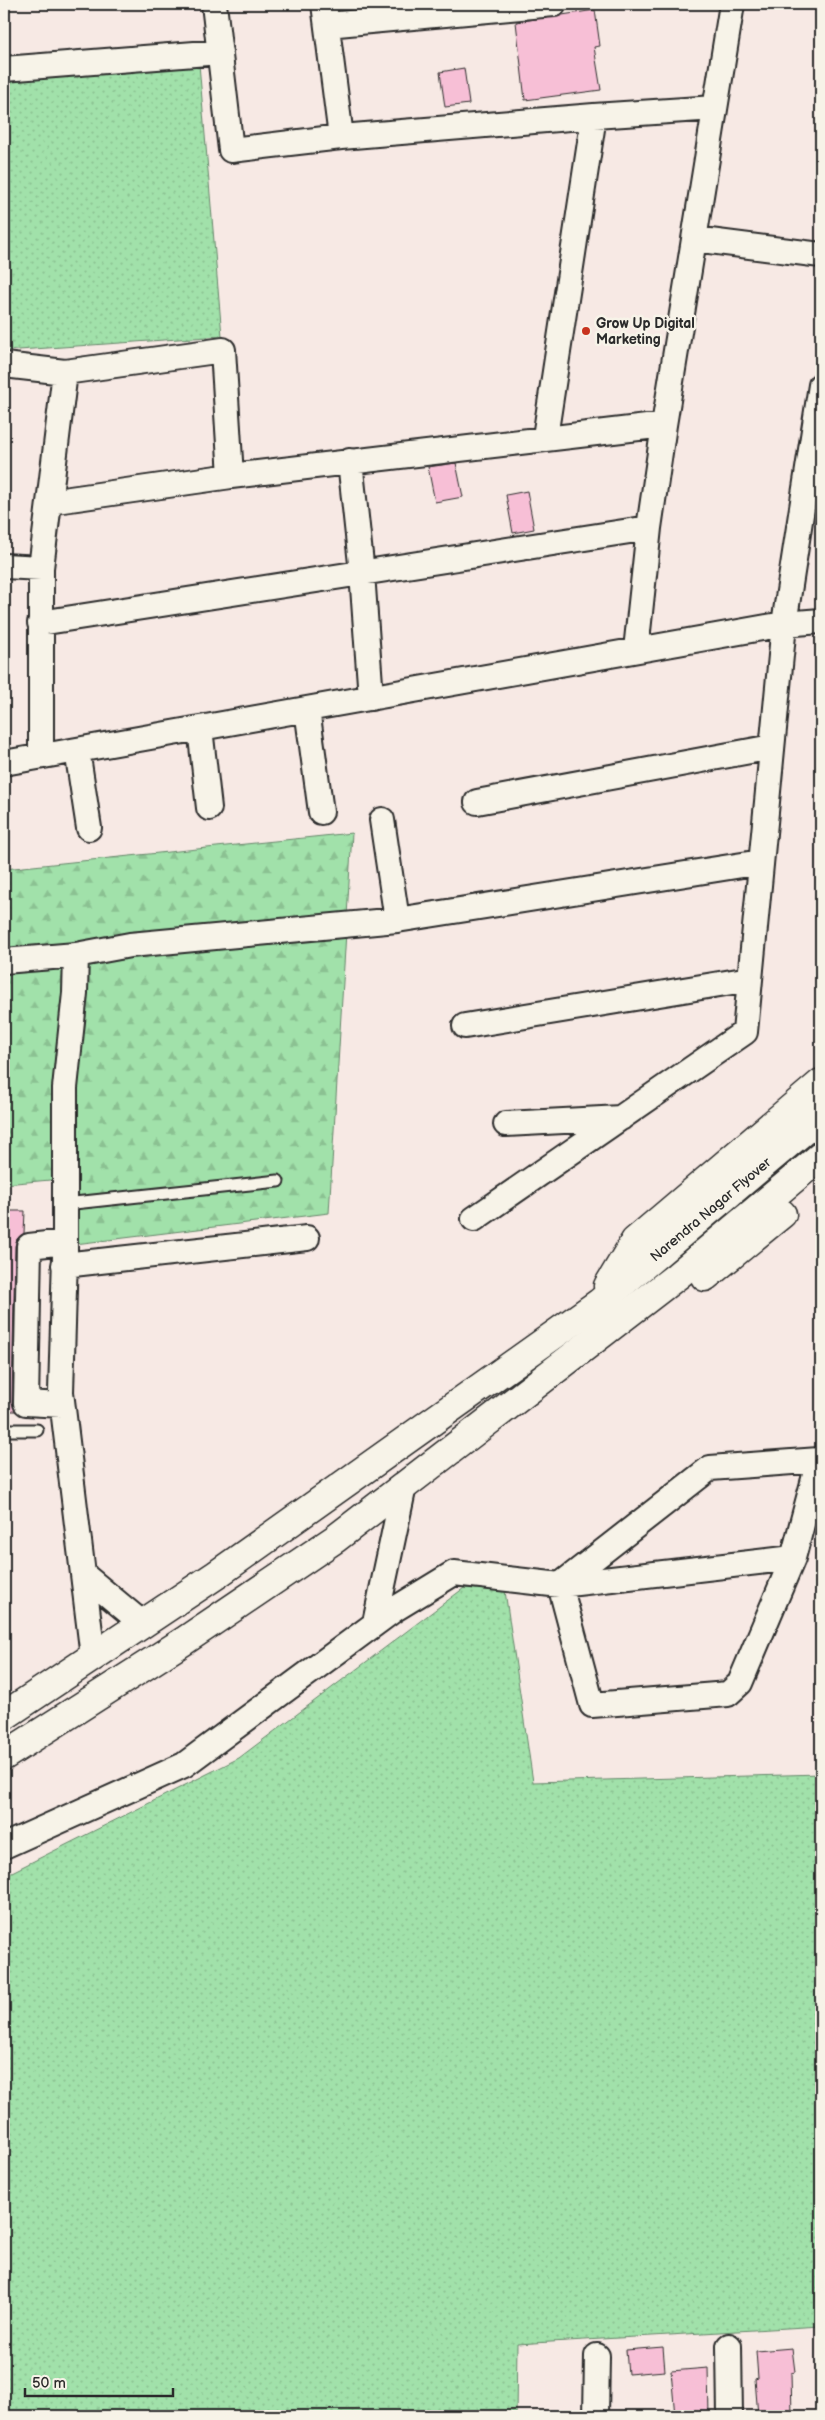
<svg xmlns="http://www.w3.org/2000/svg" width="825" height="2420" font-family="'Balsamiq Sans',sans-serif">
<defs>
<pattern id="grass-dots" width="8" height="8" patternUnits="userSpaceOnUse" patternTransform="scale(1.25)"><rect width="8" height="8" fill="#a1e1aa"/><path d="M2 2h.1M6 6h.1" fill="none" stroke="#8bc192" stroke-width="1.8" stroke-linecap="round"/></pattern>
<pattern id="forest-firs" width="22" height="20" patternUnits="userSpaceOnUse" patternTransform="scale(1.25)"><rect width="22" height="20" fill="#a1e1aa"/><path d="M5 1l3.5 6h-7zM16 11l3.5 6h-7z" fill="#8bc192"/></pattern>
</defs>
<rect width="100%" height="100%" fill="#f7e9e4"/>
<filter id="ink" filterUnits="userSpaceOnUse"><feTurbulence type="fractalNoise" baseFrequency=".02" numOctaves="2"/><feDisplacementMap in="SourceGraphic" scale="10" xChannelSelector="R" yChannelSelector="G"/><feConvolveMatrix kernelMatrix="1 2 1 2 8 2 1 2 1" color-interpolation-filters="sRGB"/></filter>
<g filter="url(#ink)">
<path fill="url(#grass-dots)" stroke="#66866a" d="M199,64L222,336L4,351V81Z
M464,1588L505,1591L533,1782L821,1774V2326L517,2344L516,2416H4V1876L239,1758Z"/>
<path fill="url(#forest-firs)" stroke="#66866a" d="M352,833L329,1213L75,1244L62,1179L4,1184V869Z"/>
<path fill="#f7bfd6" stroke="#2b2b2b" d="M595,10L600,46L594,47L601,90L525,100L516,22Z
M464,68L469,104L445,107L440,72Z
M456,463L463,497L435,502L428,467Z
M527,491L534,529L513,533L506,495Z
M4,1211H25L24,1233L17,1239L15,1246L12,1403L16,1411H4Z
M663,2347L665,2371L628,2374L626,2350Z
M792,2348L795,2372L791,2373L792,2416H758L755,2379L758,2378L756,2351Z
M708,2368L709,2416H675L671,2371Z"/>
<g fill="none" stroke-linecap="round" stroke-linejoin="round">
<g stroke="#2b2b2b" stroke-width="15">
<path id="lane" d="M65,1204L278,1181
M4,1430H37"/>
</g>
<g stroke="#2b2b2b" stroke-width="28">
<path id="street" d="M214,4L231,150L341,137
M324,4L341,137L594,116L715,108
M327,25L554,4
M4,69L220,52
M694,239L821,255
M4,365L65,372
M664,425L732,4
M545,437L594,116
M350,461L362,573L371,698
M49,502L231,476
M4,566L41,568L65,372L223,350L231,476L664,425L649,528L636,650
M40,623L649,528
M307,709L321,812
M200,728L209,808
M77,750L89,828
M41,756V568
M4,763L784,624L821,385
M477,802L772,747
M382,820L397,920L761,862
M76,955L75,993L65,1088V1256L61,1392L93,1657
M4,961L76,955L130,945L397,920
M465,1026L750,979
M506,1124L621,1118
M474,1219L745,1032L784,624L821,621
M64,1265L307,1238
M62,1405L26,1403L29,1246L65,1242
M819,1460L793,1558L740,1683L728,1694L592,1705L560,1585L710,1468Z
M84,1575L143,1624
M375,1623L404,1486
M4,1846L184,1765L395,1609L454,1573L560,1585L793,1558
M729,2346L730,2416
M596,2416L597,2356"/>
</g>
<g stroke="#2b2b2b" stroke-width="31">
<g id="secondary">
<path d="M705,1277L782,1214"/>
<path d="M608,1286L635,1241L821,1083"/>
<path id="s1" d="M4,1716L216,1575L599,1303L821,1116"/>
<path d="M4,1756L184,1641L335,1539L677,1276L821,1156"/>
</g>
</g>
<use href="#lane" stroke="#f7f3e8" stroke-width="11"/>
<use href="#street" stroke="#f7f3e8" stroke-width="24"/>
<use href="#secondary" stroke="#f7f3e8" stroke-width="28"/>
</g>
</g>
<circle fill="#c8321e" stroke="#f7f3e8" stroke-width="2" cx="586" cy="331" r="5"/>
<g text-anchor="middle" stroke-width="5" stroke-linejoin="round" paint-order="stroke">
<g font-size="14" font-weight="bold" fill="#2b2b2b" stroke="#f7f3e8" text-anchor="start">
<text x="596" y="328">Grow Up Digital<tspan x="596" dy="16">Marketing</tspan></text>
</g>
<g font-size="14" fill="#2b2b2b" stroke="#f7f3e8">
<text dy="5" stroke="none"><textPath href="#s1" startOffset="870">Narendra Nagar Flyover</textPath></text>
</g>
</g>
<rect width="825" height="2420" fill="none" stroke="#f7f3e8" stroke-width="20"/>
<rect x="10" y="10" width="805" height="2400" fill="none" stroke="#2b2b2b" stroke-width="2" filter="url(#ink)"/>
<path d="M25 2388v8h148v-8" fill="none" stroke="#2b2b2b" stroke-width="2.5"/>
<text x="32" y="2388" font-size="15" fill="#2b2b2b" stroke="#f7f3e8" stroke-width="4" paint-order="stroke">50 m</text>
</svg>
